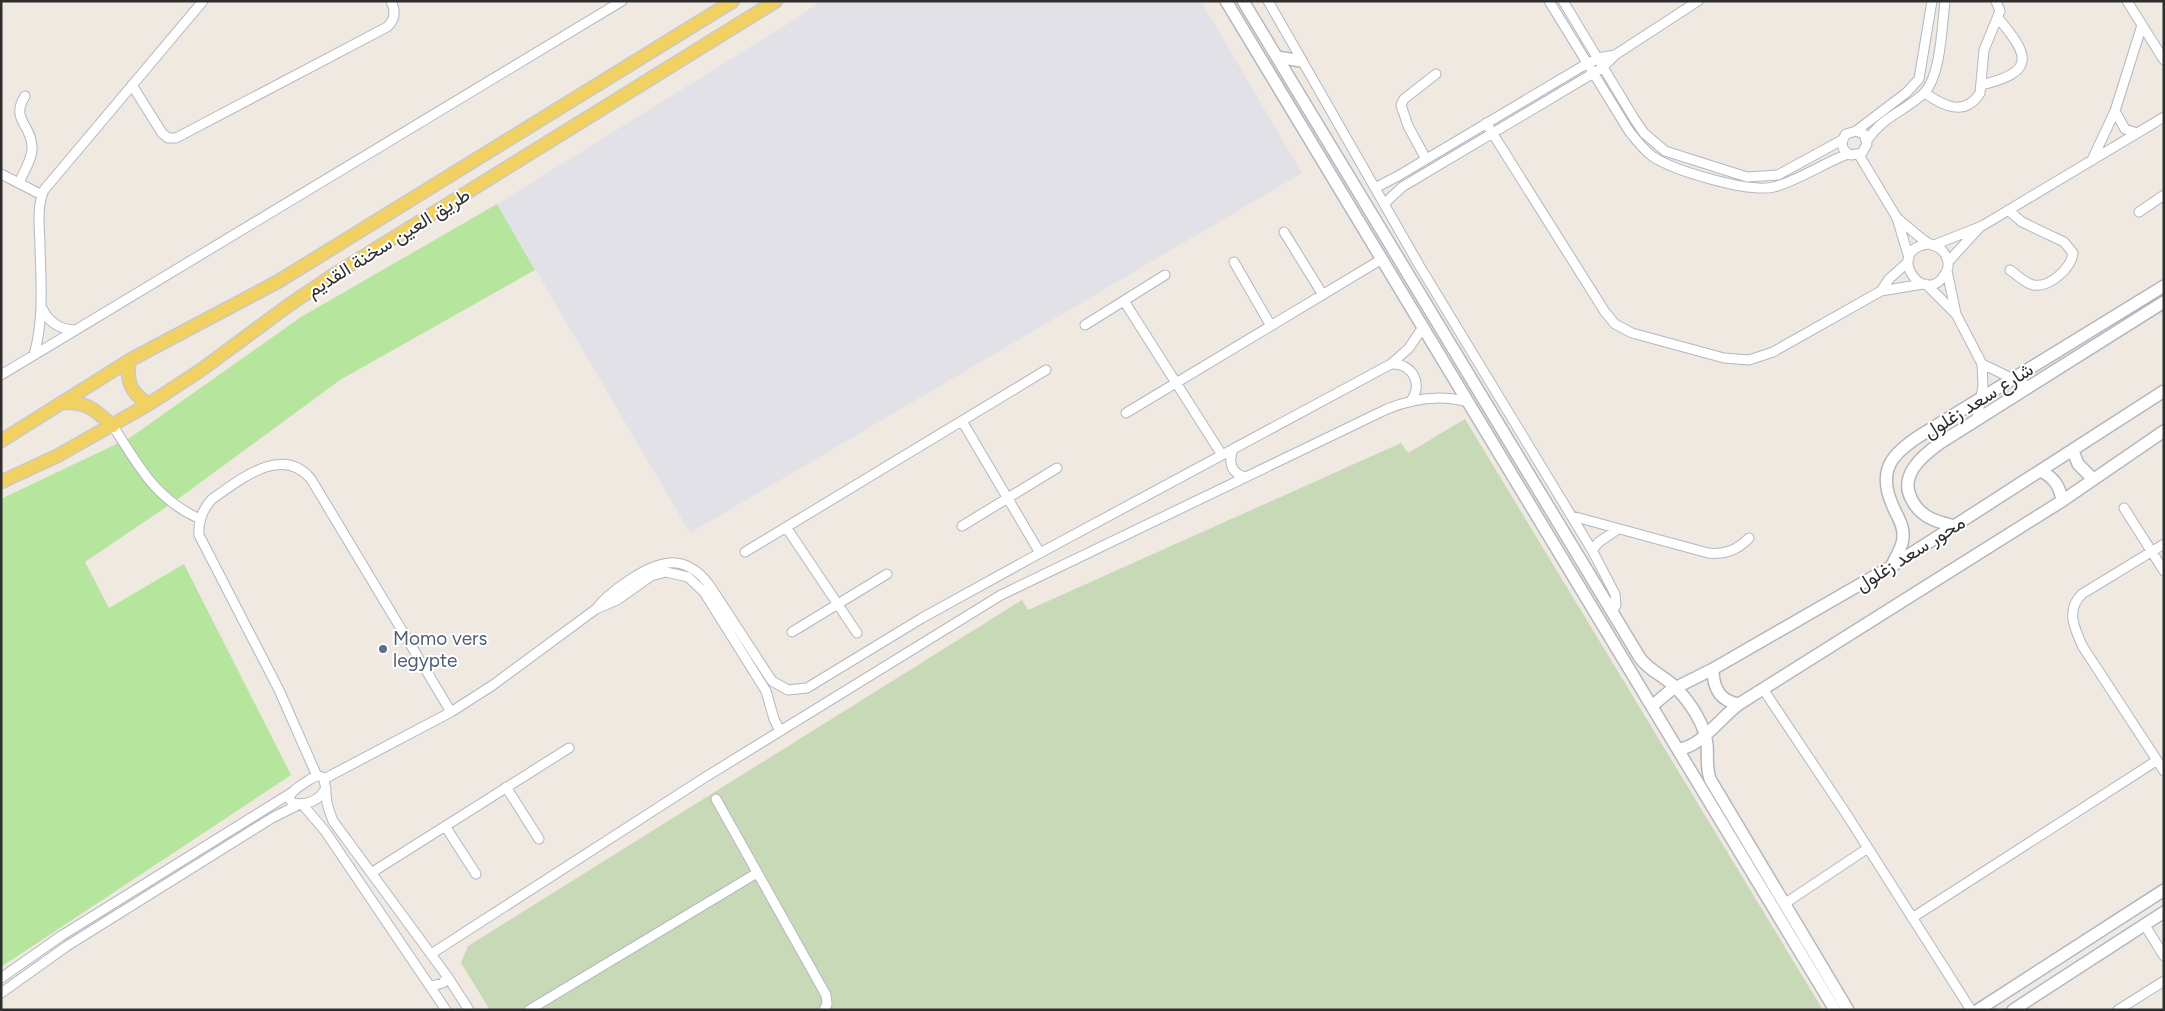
<svg xmlns="http://www.w3.org/2000/svg" width="2165" height="1011" font-family="Figtree,Vazirmatn,sans-serif">
<rect width="100%" height="100%" fill="#efe9e1"/>
<path fill="#e3e1e8" d="M821,1H1201L1302,173L690,533L497,204L794,20Z"/>
<path fill="#b6e59e" d="M497,204L535,270L340,380L178,499L85,562L109,608L184,564L291,775L1,967V499L131,437L301,317Z"/>
<path fill="#c8d9b8" d="M1465,419L1823,1010H490L461,963L468,946L1022,600L1028,610L1401,443L1408,453Z"/>
<g fill="none" stroke-linecap="round" stroke-linejoin="round">
<g stroke="#b4b7c1" stroke-width="11">
<path id="street" d="M1268,1L1419,265L1592,550L1615,594L1616,605L1612,611
M1549,1L1629,131C1636,140 1643,149 1652,156C1674,171 1749,193 1774,187C1800,180 1823,163 1848,154
M1563,1L1635,120L1644,133L1665,151L1747,177L1778,175L1842,140
M2127,1L2164,60
M132,85L162,133L168,138H176L387,27C395,20 396,11 391,1
M1981,85C2036,72 2030,56 1998,18
M1925,93C1943,106 1965,117 1980,93L1984,50L2000,11L1996,1
M2115,111L2125,129L2137,133
M1486,123L1605,312L1615,324L1632,333L1724,358L1749,360L1773,352L1881,291L1923,284
M1856,131L1864,134L1867,144L1862,153L1851,155C1841,151 1840,142 1846,134L1856,131L1906,93L1919,79L1932,1
M1867,140C1885,115 1902,113 1923,94C1941,78 1942,25 1945,1
M1859,155L1897,218L1909,258
M1426,159L1408,126L1401,105L1404,99L1436,74
M2092,160L2115,111L2142,25
M1,174L42,195
M19,183C23,173 33,158 32,147C32,125 10,120 25,96
M1375,188L1398,176L1588,63L1603,57L1615,55
M1384,204L1402,187L1602,68L1615,55L1698,1
M2008,210L2022,222L2064,242L2073,253C2071,269 2049,288 2033,285C2025,283 2017,275 2010,270
M2139,212L2164,195
M1897,218C1907,226 1917,236 1928,243C1935,247 1942,247 1946,256C1949,262 1949,268 1945,274C1924,310 1882,248 1930,244
M1284,232L1323,295
M1934,245L1982,226L2164,117
M1234,262L1271,326
M1948,262L1980,227
M1947,271L1956,314L1982,364L1983,386L1977,419
M1926,284L1956,314
M1881,291L1889,279L1908,262
M1124,301L1222,455
M42,308C49,323 60,330 76,330
M1085,325L1165,275
M34,355C44,319 41,284 40,247C40,229 36,208 44,190L203,1
M1391,364C1413,363 1424,385 1410,402
M1982,364L2030,387
M1,375L622,1
M1126,413L1382,259
M962,421L1040,553
M113,426C138,465 155,499 200,519
M1233,449C1228,462 1231,474 1246,477
M2124,508L2164,571
M1572,516L1708,553C1725,555 1737,550 1749,538
M962,526L1057,468
M786,527L857,633
M2164,544L2082,594C2065,610 2075,630 2083,647L2164,771
M1592,550L1599,542L1618,529
M745,552L1046,370
M596,609C605,597 616,589 628,581C658,560 685,552 710,586L772,681L788,690L807,688L922,618L1040,553L1391,364L1409,348L1423,327
M792,632L887,574
M1763,689L1847,815L1971,1010
M317,776L279,690L199,535C198,521 202,510 212,499C240,480 282,444 311,479L451,712
M324,779L451,712L493,685L596,609L617,600L651,576L666,572L688,577L704,592L766,691L774,719L780,731
M506,787L539,839
M326,788C319,801 306,806 292,803L289,798C291,791 300,786 306,782C329,765 324,788 327,802C328,809 331,815 333,821L447,976L469,1010
M716,799L826,995L827,1004L824,1010
M302,804L325,831L446,1010
M445,826L476,874
M371,873L569,748
M1784,904L1868,848
M1912,918L2156,761
M2144,924L2164,956
M431,954L704,778L1001,595L1387,409C1414,398 1440,394 1468,402
M1,978L61,936L291,793
M431,986L443,983L447,976
M1,993L67,946L272,818L300,804
M529,1010L757,873
M2118,1010L2164,981"/>
</g>
<g stroke="#b4b7c1" stroke-width="14">
<path id="secondary" d="M1226,1L1835,1010
M1243,1L1640,658C1650,672 1667,677 1678,690C1691,704 1705,725 1707,744C1708,756 1706,767 1710,779L1848,1010
M1277,57L1301,61
M2073,451L2078,464L2093,479
M2041,471C2054,478 2060,486 2062,501
M1954,526C1947,524 1938,522 1932,519C1923,515 1916,508 1912,500C1898,476 1922,456 1940,443L2164,302
M1892,565C1896,556 1903,547 1903,537C1904,524 1896,515 1892,504C1877,469 1893,453 1921,435L2164,286
M1713,669C1713,688 1720,701 1739,704
M1652,706L1671,690L1713,669L1892,566L2164,391
M1678,749C1700,748 1720,718 1739,704L2062,501L2164,431
M1978,1010L2164,890
M2013,1010L2164,912"/>
</g>
<g stroke="#c9c9c9" stroke-width="15">
<path id="primary" d="M130,360C125,380 131,394 149,404
M61,403C87,401 95,410 113,426
M1,441L130,360L279,281L733,1
M1,482L57,456L149,404L201,370L289,305L332,276L776,1"/>
</g>
<use href="#street" stroke="#fff" stroke-width="9"/>
<use href="#secondary" stroke="#fff" stroke-width="11"/>
<use href="#primary" stroke="#f2d163" stroke-width="12"/>
</g>
<circle fill="#5c6f8a" stroke="#fff" stroke-width="2" cx="383" cy="649" r="5"/>
<g text-anchor="middle" stroke-width="4" stroke-linejoin="round" paint-order="stroke">
<g font-size="19" fill="#2e2e2e" stroke="#fff">
<text transform="translate(388 242) rotate(-32)" y="7">طريق العين سخنة القديم</text>
<text transform="translate(1978 400) rotate(-32)" y="7">شارع سعد زغلول</text>
<text transform="translate(1910 553) rotate(-32)" y="7">محور سعد زغلول</text>
</g>
<g font-size="19" fill="#4e5e75" stroke="#fff" text-anchor="start">
<text x="393" y="645">Momo vers<tspan x="393" dy="22">legypte</tspan></text>
</g>
</g>
<rect width="2165" height="1011" fill="none" stroke="#2e2e2e" stroke-width="5"/>
</svg>
